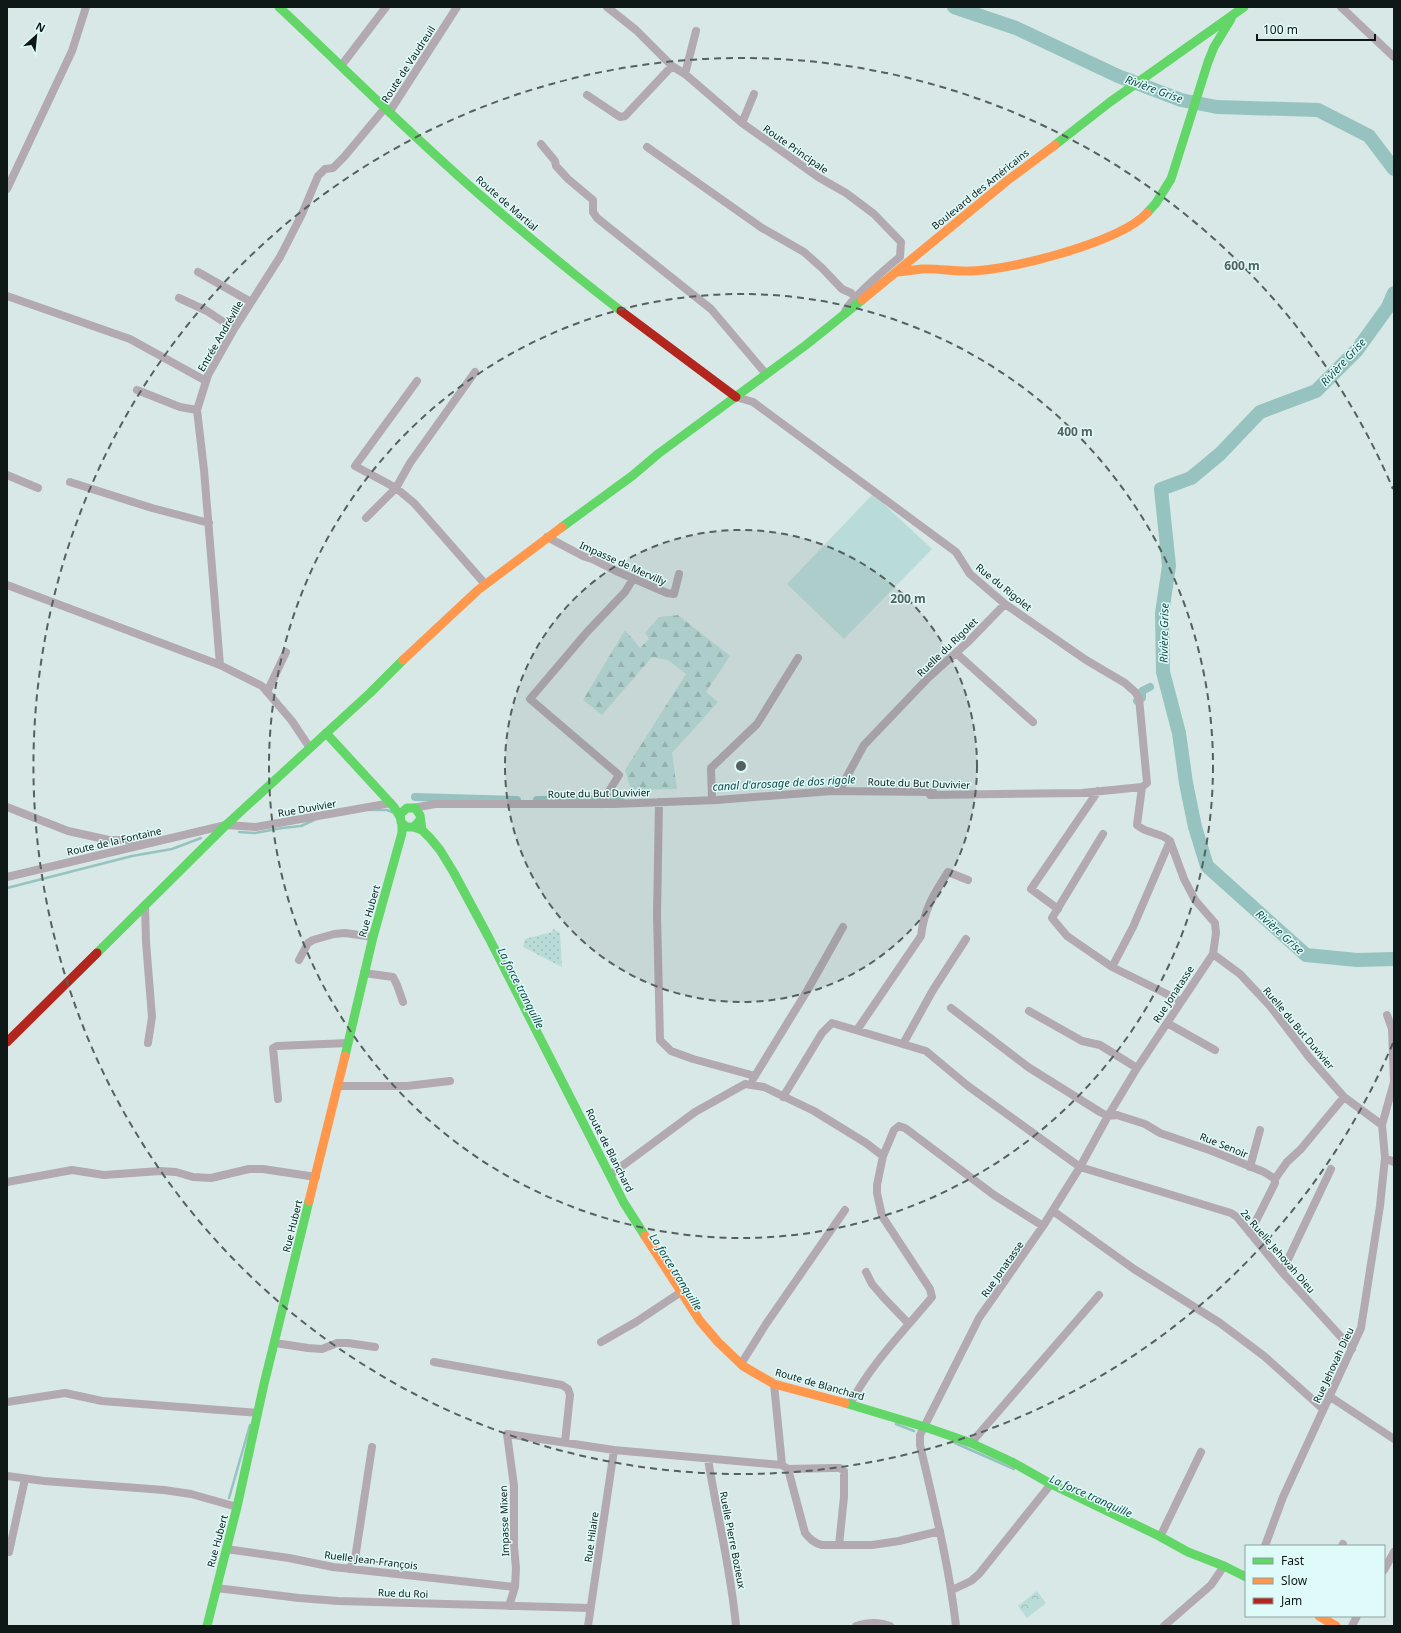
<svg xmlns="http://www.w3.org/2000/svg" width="1401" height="1633" font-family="'Noto Sans',sans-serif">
<defs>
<pattern id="grass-dots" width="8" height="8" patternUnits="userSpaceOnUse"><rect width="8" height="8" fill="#b9dcd9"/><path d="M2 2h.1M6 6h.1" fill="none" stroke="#9ebcba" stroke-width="1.8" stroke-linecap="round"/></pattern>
<pattern id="forest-firs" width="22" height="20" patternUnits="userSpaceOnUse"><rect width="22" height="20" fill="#b9dcd9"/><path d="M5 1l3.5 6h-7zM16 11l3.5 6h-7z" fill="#9ebcba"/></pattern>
<pattern id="park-crowns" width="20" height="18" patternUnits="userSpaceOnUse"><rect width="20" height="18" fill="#b9dcd9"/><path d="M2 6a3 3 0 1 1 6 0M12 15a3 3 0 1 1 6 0" fill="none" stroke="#9ebcba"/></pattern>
</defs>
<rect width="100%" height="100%" fill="#d8e8e6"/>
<path fill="url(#grass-dots)" d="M553,929L560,933L562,967L523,947L525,939L552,932Z"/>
<path fill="url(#forest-firs)" d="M678,615L730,656L706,692L718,702L672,753L677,789L631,790L625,770L686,674L668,660L652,657L602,715L583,700L625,630L640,648L649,639L645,633L659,617Z"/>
<path fill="url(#park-crowns)" d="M1037,1591L1046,1603L1027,1618L1018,1606Z"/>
<path fill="#b9dcd9" d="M873,494L932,549L844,639L787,584Z"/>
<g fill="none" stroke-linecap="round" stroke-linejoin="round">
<path stroke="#96c3c0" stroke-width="2.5" d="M370,810H387L392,812
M239,832L255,833L282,828L301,826L314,820
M7,888L132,856L172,849L201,838
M896,1424L914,1431
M955,1443L1014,1469
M229,1498L250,1425"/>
<path stroke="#96c3c0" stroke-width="8" d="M1137,701L1142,698V691L1150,687
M415,797L517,800
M537,800L598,799L621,801"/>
<path stroke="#96c3c0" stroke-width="14" d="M954,7L1016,28L1118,76L1181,100L1217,107L1318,110L1369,136L1394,169
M1394,293L1388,307L1357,350L1316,391L1260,412L1220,454L1191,478L1161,489L1169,566L1162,613L1163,672L1179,733L1186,783L1195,827L1207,866L1306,955L1357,960L1394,959"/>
<path stroke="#b2aab0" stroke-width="8" d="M607,7L636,30L672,66L685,74L742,123L818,177L846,193L874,214L901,242L900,257C890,265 847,302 845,312
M1341,7L1394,57
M341,66L386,7
M685,74L696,31
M587,95L620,117L625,116L672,66
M390,111L457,7
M742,123L754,94
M541,144L555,161L556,166L568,179L593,200V212L597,218L711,309L766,374
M647,147L762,228L804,252L822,268L842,289L851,293L856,298
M7,189L72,51L86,7
M198,272L251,302
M7,296L130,339L206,381
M179,298L207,311L234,329
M417,381L355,466L396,488L414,503L485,584
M137,390L180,407L197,410
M7,475L38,488
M70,482L152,508L209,523
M366,518L396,488L410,463L475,372
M547,537L583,556L592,559L616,571L667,593L674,594L679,574
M7,585L220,665L262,686L292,721L310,748
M956,653L1033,722
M220,665L204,470L197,410L208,375L234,329L280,257L302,214L318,176L325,169L333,168L344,157L385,108
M267,692L286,652
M1142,787L1137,825C1146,834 1161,832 1170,841L1184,879L1195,900L1215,923L1216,933L1213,954L1240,974L1270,1006L1309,1057L1344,1097L1382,1125L1385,1158L1394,1162
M839,791L864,745L929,677L969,641L1005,604
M712,800L711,768L757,724L798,658
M659,802L657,915L660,1040L671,1051L693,1059L755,1076
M601,804L619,775L530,699L587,632L625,592L633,579
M7,807L68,831L109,840H150
M413,808L435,804H614L717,800L832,791L933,792L930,795L1082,793L1142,787L1147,783L1139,698L1135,692L1125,683L1086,660L1005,604L970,574L956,552L753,402L736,397
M1103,834L1052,918L1067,936L1112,967L1181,1001
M7,877L226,825L256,827L391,803
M145,905L146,942L152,1017L148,1043
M1058,909L1031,889L1098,791
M299,960L308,943L313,940L334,934L345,933L373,937
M1112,967L1133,927L1170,841
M364,973L393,977L397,985L403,1002
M951,1008L1028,1067L1100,1112L1108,1116L1117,1115L1145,1124L1160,1133L1212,1151L1264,1172L1275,1179V1183L1250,1233
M1029,1011L1082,1041L1100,1045L1137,1068
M1167,1023L1215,1050
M857,1030L921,936C924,909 934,894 948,872L968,880
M903,1044L933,990L966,939
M753,1079L807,991L843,927
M338,1086H407L450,1081
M783,1097L822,1033L832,1023L926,1051L968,1086L1080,1167L1231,1213L1237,1217L1282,1272L1352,1349
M278,1099L273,1048L277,1046L348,1043
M1382,1125L1394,1082L1392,1029L1387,1015
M883,1156L894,1130L899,1126L905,1128L994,1195L1043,1226
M1250,1167L1260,1130
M610,1175L695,1112L745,1084L764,1087L814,1111L866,1143L883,1156L877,1185V1193L882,1216L930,1289L932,1297C903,1332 871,1364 850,1404
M1275,1179L1287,1162L1301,1149L1344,1097
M7,1182L72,1170L104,1175L160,1171L176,1172L193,1177L211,1178L249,1169H263L316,1177
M1053,1211L1134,1269L1220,1323L1264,1356L1323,1409
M866,1272L872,1284L884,1298L908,1323
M1282,1272L1331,1169
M601,1342L636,1322L681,1292
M275,1343L308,1348L322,1349L337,1343H348L375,1347
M434,1362L562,1385L568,1389L570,1395L565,1442
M741,1364L766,1324L845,1210
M1329,1396L1394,1439
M7,1402L65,1393L102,1401L258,1413
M971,1443L1099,1295
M708,1459C717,1515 731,1570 736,1626
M782,1465L788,1469L805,1533C810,1539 814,1543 822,1545H872L899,1541L940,1531
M788,1469L833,1468H840L844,1471V1497L839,1545
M7,1476L44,1481L164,1490L191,1494L237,1507
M1160,1537L1201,1452
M1265,1546L1283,1497L1361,1328L1380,1206L1385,1158
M1342,1546L1343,1544
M226,1549L289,1558L333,1567L515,1587
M9,1552L25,1479
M349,1569L355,1559L372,1447
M1384,1570L1394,1552
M216,1588L299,1598L338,1601L589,1608
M952,1590L971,1581L979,1574L1051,1484
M509,1606L515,1587L516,1568L514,1547V1486L507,1434L614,1450L782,1465L774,1384
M588,1626L614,1450
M856,1626C869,1622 878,1622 890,1626
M956,1626C949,1565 934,1505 920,1445V1435L979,1318L1043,1226L1080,1167L1108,1116L1137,1068L1213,954
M1164,1626L1211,1585L1224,1566
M1352,1626L1357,1616"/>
<path stroke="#63d668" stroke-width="9" d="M279,7C346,70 411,135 480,195C526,235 573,274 621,311
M1055,145L1110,102L1244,7
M1147,213L1156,203L1171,179L1208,62L1214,47L1231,19
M562,527L632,476L658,454L806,345L862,300
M326,733L394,807L400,817
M420,820L414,827H406L401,822L400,814L407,808H415L420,815L422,830
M414,827L422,830L430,838L440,850L454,873L489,938L624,1203L645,1236
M97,953L226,825L370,693L403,660
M345,1056L373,937L402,833V824
M845,1403L925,1427L971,1443L1012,1462L1051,1484L1159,1536L1188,1552L1224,1566L1246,1577
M207,1626L237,1507L264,1384L309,1201"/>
<path stroke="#ff974d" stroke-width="9" d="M898,272C906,271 914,270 922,269C939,268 955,272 971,271C1012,270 1120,242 1147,213
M862,300L1008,180L1055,145
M403,660L478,590L562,527
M309,1201L345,1056
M645,1236L700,1321L718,1342L743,1366L774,1384L845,1403
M1319,1616L1336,1626"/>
<path stroke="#b3261e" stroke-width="9" d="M621,311L736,397
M7,1042L97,953"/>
</g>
<circle cx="741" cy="766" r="236" fill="#55615f" fill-opacity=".12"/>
<g fill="none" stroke="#55615f" stroke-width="2" stroke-dasharray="7 5">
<circle cx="741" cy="766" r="236"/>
<circle cx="741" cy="766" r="472"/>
<path d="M1393 1043A708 708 0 1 1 1393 489"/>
</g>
<g text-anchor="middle" stroke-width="3" stroke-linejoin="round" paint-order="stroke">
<g font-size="10" fill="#0e1817" stroke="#dffbf9">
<text transform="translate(408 64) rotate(-57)" y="4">Route de Vaudreuil</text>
<text transform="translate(796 149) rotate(35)" y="4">Route Principale</text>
<text transform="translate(980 189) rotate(-39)" y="4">Boulevard des Américains</text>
<text transform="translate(507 203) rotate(41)" y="4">Route de Martial</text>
<text transform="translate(220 336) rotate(-60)" y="4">Entrée Andréville</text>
<text transform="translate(623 563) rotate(24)" y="4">Impasse de Mervilly</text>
<text transform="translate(1004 587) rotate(39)" y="4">Rue du Rigolet</text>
<text transform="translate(947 647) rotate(-44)" y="4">Ruelle du Rigolet</text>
<text transform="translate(919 783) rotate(2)" y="4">Route du But Duvivier</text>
<text transform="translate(599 793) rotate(-1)" y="4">Route du But Duvivier</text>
<text transform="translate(307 808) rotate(-10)" y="4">Rue Duvivier</text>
<text transform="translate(114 841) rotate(-13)" y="4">Route de la Fontaine</text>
<text transform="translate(369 911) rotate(-74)" y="4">Rue Hubert</text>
<text transform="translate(1173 994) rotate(-57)" y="4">Rue Jonatasse</text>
<text transform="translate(1299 1028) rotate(50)" y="4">Ruelle du But Duvivier</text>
<text transform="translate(1224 1145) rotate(22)" y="4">Rue Senoir</text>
<text transform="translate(610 1150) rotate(63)" y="4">Route de Blanchard</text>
<text transform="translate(292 1226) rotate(-76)" y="4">Rue Hubert</text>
<text transform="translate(1278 1251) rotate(49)" y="4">2e Ruelle Jehovah Dieu</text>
<text transform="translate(1002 1269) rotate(-55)" y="4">Rue Jonatasse</text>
<text transform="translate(1333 1365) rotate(-65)" y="4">Rue Jehovah Dieu</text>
<text transform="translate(820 1384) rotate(16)" y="4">Route de Blanchard</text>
<text transform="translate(504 1521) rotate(-92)" y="4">Impasse Mixen</text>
<text transform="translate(591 1537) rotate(-82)" y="4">Rue Hilaire</text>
<text transform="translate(733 1540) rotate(79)" y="4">Ruelle Pierre Bozieux</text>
<text transform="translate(217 1541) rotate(-75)" y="4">Rue Hubert</text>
<text transform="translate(371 1560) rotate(7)" y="4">Ruelle Jean-François</text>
<text transform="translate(403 1593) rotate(2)" y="4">Rue du Roi</text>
</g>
<g font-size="11" font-style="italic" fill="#134947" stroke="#dffbf9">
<text transform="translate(1154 89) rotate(20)" y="4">Rivière Grise</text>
<text transform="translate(1343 362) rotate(-47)" y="4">Rivière Grise</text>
<text transform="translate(1164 633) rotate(-89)" y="4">Rivière Grise</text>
<text transform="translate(784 783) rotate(-3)" y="4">canal d'arosage de dos rigole</text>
<text transform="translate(1280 932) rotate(42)" y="4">Rivière Grise</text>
<text transform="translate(521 988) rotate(63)" y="4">La force tranquille</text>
<text transform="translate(676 1272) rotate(58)" y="4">La force tranquille</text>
<text transform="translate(1091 1496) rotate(24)" y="4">La force tranquille</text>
</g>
</g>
<circle cx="741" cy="766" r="6" fill="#55615f" stroke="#dffbf9" stroke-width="2"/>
<g font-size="12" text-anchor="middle" font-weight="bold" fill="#55615f" stroke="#dffbf9" stroke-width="3" stroke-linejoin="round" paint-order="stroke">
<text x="1242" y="270">600 m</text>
<text x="1075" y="436">400 m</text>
<text x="908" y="603">200 m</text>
</g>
<rect width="1401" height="1633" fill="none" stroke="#0e1817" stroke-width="16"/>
<rect x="1245" y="1545" width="140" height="72" fill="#dffbf9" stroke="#8ba09f"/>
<rect x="1253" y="1558" width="20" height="6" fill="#63d668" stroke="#8ba09f"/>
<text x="1281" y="1565" font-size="12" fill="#0e1817">Fast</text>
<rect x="1253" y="1578" width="20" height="6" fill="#ff974d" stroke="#8ba09f"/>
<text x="1281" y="1585" font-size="12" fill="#0e1817">Slow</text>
<rect x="1253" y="1598" width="20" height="6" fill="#b3261e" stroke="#8ba09f"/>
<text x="1281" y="1605" font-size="12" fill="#0e1817">Jam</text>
<g transform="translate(36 36) rotate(27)" stroke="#dffbf9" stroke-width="3" paint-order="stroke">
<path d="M0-3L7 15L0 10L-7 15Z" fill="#0e1817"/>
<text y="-6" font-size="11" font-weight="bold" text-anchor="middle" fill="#0e1817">N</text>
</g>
<path d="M1257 34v6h118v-6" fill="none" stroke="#0e1817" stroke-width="2"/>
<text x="1263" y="34" font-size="12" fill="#0e1817" stroke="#dffbf9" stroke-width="3" paint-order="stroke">100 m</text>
</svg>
